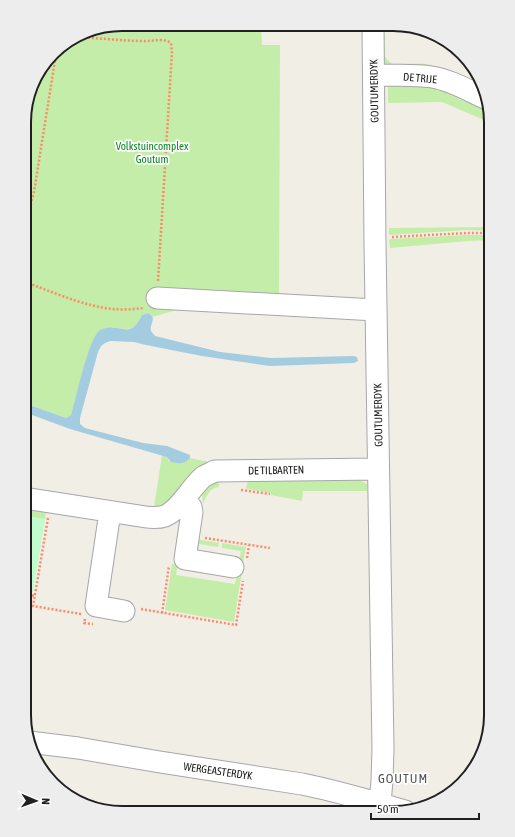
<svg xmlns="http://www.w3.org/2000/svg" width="515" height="837" font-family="'Asap Condensed',sans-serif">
<rect width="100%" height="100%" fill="#f1eee6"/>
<path fill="#c3eda9" d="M122,24L261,25L262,45H280L279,300L198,304L152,317L151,315L147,313L142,315C134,332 130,330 113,327L88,353L71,415L66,418L24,403L25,109L34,78L57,48L84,31Z
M381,26H384L385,57L392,64C403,64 415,63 426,64C446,68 465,77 484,85L485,92L383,65Z
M415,85L429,87L442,91L489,112L491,123L442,102L388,103V86Z
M491,227V231L467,230L389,235V228Z
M467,235H491V240L468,241L390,248L389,239Z
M162,455L167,457L169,461H188L190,458L209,462C186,468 174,509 154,507Z
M488,463H491V602Z
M359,480L367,484V491H303L302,501L271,495V493L247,489L246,488L248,481Z
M217,481H219V487C210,487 206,497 203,504L202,493L209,486Z
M24,508L46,512L45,519L24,516Z
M195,539L219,543L218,547L199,544L197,555Z
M222,543L246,547L242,567H238L241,551L222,548Z
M172,564H178L176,575L235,584L238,570L242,571L234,622L165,610Z"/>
<path fill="#c1fccc" d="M24,516L45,519L33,592L24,591Z"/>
<path fill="#a4cce0" d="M148,313C158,318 149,324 151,331C152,333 154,334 155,336L220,352L271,358L353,356L357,357L358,361L354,363L270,366L202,356L146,345L134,342L110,341L105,343L101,346L98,352L80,418V424L85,428L143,443L167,446L190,455V458C186,464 178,464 171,462L167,457L70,429L24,412V403L66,418L71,415C76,399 88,339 100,330C102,329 104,329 106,328C125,325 130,339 142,315Z"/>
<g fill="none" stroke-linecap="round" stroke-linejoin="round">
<g stroke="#a7a7a7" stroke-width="23">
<path id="minor" d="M373,26L375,244L383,749L382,781L379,813
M374,75C393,76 413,74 432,77C451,80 469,91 487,99
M157,298L376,310
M24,498L146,517C153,518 159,518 165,516C181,509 190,488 203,477C206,475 211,473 215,471L378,469
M184,499L191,507L192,512L185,559L233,567
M110,512L96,606L124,611
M29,742L78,748L160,762L302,784C337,791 371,801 405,811"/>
</g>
<path stroke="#ff8968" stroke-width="2.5" stroke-dasharray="2 2" stroke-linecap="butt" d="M76,37C99,38 122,41 146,41C154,41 164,38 171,43L172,52L158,281
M25,224L34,192L57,48
M392,237L467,233H491
M25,282C53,292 83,306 113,309C123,310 134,309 144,308
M241,490L270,494
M48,518L33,606L81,614
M205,538L270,548
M247,558L249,545
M24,594L35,596
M141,609L236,625L243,581
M162,613L169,566
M85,619L84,623L93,624
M487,733L485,662H491"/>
<use href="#minor" stroke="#fff" stroke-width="21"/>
</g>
<g text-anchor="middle" stroke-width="3.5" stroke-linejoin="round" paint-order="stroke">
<g font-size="11" fill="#202020" stroke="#fff">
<text transform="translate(420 78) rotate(5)" y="4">DE TRIJE</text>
<text transform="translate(374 91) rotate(-91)" y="4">GOUTUMERDYK</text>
<text transform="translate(378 415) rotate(-91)" y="4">GOUTUMERDYK</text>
<text transform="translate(276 470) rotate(-1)" y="4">DE TILBARTEN</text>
<text transform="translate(218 771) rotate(8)" y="4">WERGEASTERDYK</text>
</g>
<g font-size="11" fill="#06851f" stroke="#fff">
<text x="152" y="150">Volkstuincomplex<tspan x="152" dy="13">Goutum</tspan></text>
</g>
<g font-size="13" letter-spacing="1" fill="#535353" stroke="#fff">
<text x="403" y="783">GOUTUM</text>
</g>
</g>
<path d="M0 0H515V837H0ZM122 31H393A91 91 0 0 1 484 122V715A91 91 0 0 1 393 806H122A91 91 0 0 1 31 715V122A91 91 0 0 1 122 31Z" fill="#ededed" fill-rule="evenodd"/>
<path fill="none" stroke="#202020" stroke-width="2" d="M122 31H393A91 91 0 0 1 484 122V715A91 91 0 0 1 393 806H122A91 91 0 0 1 31 715V122A91 91 0 0 1 122 31Z"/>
<g transform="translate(36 801) rotate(92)" stroke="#ffffff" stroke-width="3" paint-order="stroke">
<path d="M0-3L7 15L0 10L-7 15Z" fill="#202020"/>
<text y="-6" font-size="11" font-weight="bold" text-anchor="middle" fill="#202020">N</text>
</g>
<path d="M371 813v6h108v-6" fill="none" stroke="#202020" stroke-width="2"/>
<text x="377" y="813" font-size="12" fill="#202020" stroke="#ffffff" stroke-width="3" paint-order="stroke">50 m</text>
</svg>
